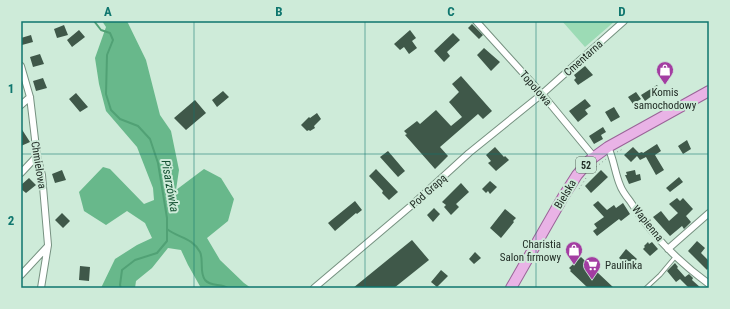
<svg xmlns="http://www.w3.org/2000/svg" width="730" height="309" font-family="'Roboto Condensed',sans-serif">
<rect width="100%" height="100%" fill="#ceebd9"/>
<path fill="#9cdbb5" d="M562,21H615L585,47Z"/>
<path fill="#68b88b" d="M102,21H127L146,60L160,115L171,131L179,170L176,190L204,169L221,178L234,199L228,221L207,238L220,260L244,283L251,288H201L188,265L181,250L168,248L152,268L136,281L135,288H101L115,259L137,245L152,238L145,223L127,211L106,225L84,211L79,192L103,167L110,169L144,204L154,200L153,188L137,147L106,111L99,84L95,58L106,27Z"/>
<g fill="none" stroke-linecap="round" stroke-linejoin="round">
<path stroke="#51a175" stroke-width="2" d="M94,21L101,30L110,33L113,40L107,55L106,94L111,110L120,119L138,126L150,139L158,163L167,218V241L157,253L135,260L122,270L120,285L121,288
M167,229C178,238 192,237 200,252C204,260 199,272 205,280C211,287 221,283 228,288"/>
</g>
<path fill="#3f5849" d="M472,24L483,35L479,39L468,28Z
M64,25L68,35L57,38L54,29Z
M79,30L85,37L72,47L67,40Z
M410,30L416,38L412,41L417,48L409,54L404,47L400,50L394,44Z
M453,33L460,40L447,52L450,56L444,62L434,51Z
M31,35L33,42L22,45L21,38Z
M484,48L500,62L491,71L477,55Z
M40,54L44,64L33,67L30,57Z
M585,66L593,75L578,85L574,80L576,78L574,75Z
M461,76L492,111L483,119L478,114L440,147L448,156L435,169L405,135L407,134L404,131L417,121L420,124L436,110L451,126L462,117L449,102L459,92L452,84Z
M43,78L47,88L36,91L33,81Z
M657,85L660,90L645,101L641,95Z
M223,91L229,97L217,107L212,100Z
M636,92L641,99L633,104L628,97Z
M76,93L88,107L80,112L69,99Z
M585,99L591,106L585,110L588,114L578,122L569,111Z
M195,100L206,113L186,130L174,118Z
M614,107L620,117L611,122L605,112Z
M317,113L321,119L314,126L315,128L310,131L309,130L307,131L301,125L309,117L310,118Z
M603,127L606,132L601,135L603,139L594,144L589,136Z
M21,128L30,142L21,146Z
M687,140L691,149L683,154L678,146Z
M657,144L661,151L655,155L664,170L656,175L646,157L640,160L637,156L631,162L624,155L633,147L639,153L642,152L643,153Z
M495,147L504,157L505,156L509,160L496,171L488,163L491,161L486,155Z
M388,151L405,171L398,177L380,157Z
M376,169L398,192L389,200L382,193L383,191L369,176Z
M62,170L66,180L55,183L52,174Z
M601,170L608,177L591,193L585,186Z
M635,170L636,175L640,174L641,180L629,184L625,175H627L626,172Z
M679,177L683,182L670,192L666,188Z
M29,178L36,185L26,193L21,189V185Z
M490,181L497,187L490,194L488,191L486,193L482,189Z
M461,183L469,192L456,204L459,207L451,215L444,207L446,205L442,202Z
M677,198L680,201L683,198L693,209L686,216L691,222L684,229L682,226L670,236L653,217L661,211L669,221L678,213L669,204Z
M355,201L362,210L357,214L356,213L335,231L328,223Z
M598,201L607,210L614,205L616,208L623,203L630,214L621,221L619,219L597,236L593,231L597,228L594,224L604,217L593,205Z
M434,208L440,214L433,222L427,215Z
M505,209L516,218L513,221L514,222L501,238L490,228Z
M62,213L70,221L63,228L55,220Z
M412,240L429,260L394,288H353Z
M697,241L705,248L701,253L709,261V267L707,270L688,251Z
M648,242L649,244L652,242L658,249L650,256L643,249L645,247L644,246Z
M626,249L637,259L629,267L619,258Z
M475,252L481,258L474,264L469,259Z
M581,257L614,288H588L570,271L571,270L569,268Z
M675,263L678,267L677,268L685,277L689,274L693,278L692,280L701,288H689L680,279L676,282L667,271Z
M80,266L90,267L89,281L79,280Z
M441,270L448,276L437,287L431,282Z"/>
<g fill="none" stroke-linecap="round" stroke-linejoin="round">
<g stroke="#769180" stroke-width="5">
<path id="lane" d="M646,288L660,275L676,256"/>
</g>
<g stroke="#769180" stroke-width="8">
<path id="street" d="M476,21L542,94L594,157
M21,66L30,97L37,156L42,175L48,245L41,288
M21,105L30,97
M608,147C614,160 615,173 620,185C622,191 626,196 630,201C650,233 679,262 709,284
M21,173L37,156
M668,249L709,213
M21,275L47,247
M314,288L412,205L469,153L542,94L624,21"/>
</g>
<g stroke="#9a6498" stroke-width="12">
<path id="primary" d="M511,288L563,197L577,175L590,160L608,147L709,91"/>
</g>
<path stroke="#889d90" stroke-width="1" stroke-dasharray="1 3" stroke-linecap="butt" d="M617,152L623,149
M596,167L606,159
M579,189L586,178"/>
<use href="#lane" stroke="#fff" stroke-width="3"/>
<use href="#street" stroke="#fff" stroke-width="6"/>
<use href="#primary" stroke="#e9b3e6" stroke-width="10"/>
</g>
<path fill="none" stroke="#0f766e" stroke-width="1" stroke-opacity="0.55" d="M194,21V288M365,21V288M536,21V288M21,154H709"/>
<defs>
<g id="shop-pin" transform="scale(0.9)"><path d="M0 17L-7.5 6A9.5 9.5 0 1 1 7.5 6Z" fill="#a33da2" stroke="#ceebd9"/><path d="M-5-2.5h2.3a2.7 3.5 0 0 1 5.4 0H5L5.5 6h-11ZM-1.5-2.5h3a1.5 2.3 0 0 0-3 0Z" fill="#fff"/></g>
<g id="supermarket-pin" transform="scale(0.9)"><path d="M0 17L-7.5 6A9.5 9.5 0 1 1 7.5 6Z" fill="#a33da2" stroke="#ceebd9"/><path d="M-6-5.5h2.5l.6 2H6L4.5 2H-2.5L-4.4-4H-6ZM-1.5 3.2a1.3 1.3 0 1 0 .1 0ZM3 3.2a1.3 1.3 0 1 0 .1 0Z" fill="#fff"/></g>
</defs>
<g fill-rule="evenodd">
<use href="#shop-pin" x="665" y="70"/>
<use href="#shop-pin" x="574" y="250"/>
<use href="#supermarket-pin" x="592" y="265"/>
</g>
<g text-anchor="middle" stroke-width="4" stroke-linejoin="round" paint-order="stroke">
<rect fill="#ceebd9" stroke="#56665c" stroke-width="1" x="576" y="157" width="20" height="16" rx="3"/>
<g font-size="10" font-weight="bold" fill="#222d26">
<text x="586" y="169">52</text>
</g>
<g font-size="11" fill="#222d26" stroke="#ceebd9">
<text transform="translate(583 58) rotate(-42)" y="4">Cmentarna</text>
<text transform="translate(536 88) rotate(49)" y="4">Topolowa</text>
<text transform="translate(39 165) rotate(81)" y="4">Chmielowa</text>
<text transform="translate(428 191) rotate(-42)" y="4">Pod Grapą</text>
<text transform="translate(565 194) rotate(-59)" y="4">Bielska</text>
<text transform="translate(648 223) rotate(51)" y="4">Wapienna</text>
</g>
<g font-size="11" fill="#222d26" stroke="#ceebd9">
<text x="665" y="96">Komis<tspan x="665" dy="13">samochodowy</tspan></text>
<text x="561" y="248" text-anchor="end">Charistia<tspan x="561" dy="13">Salon firmowy</tspan></text>
<text x="605" y="269" text-anchor="start">Paulinka</text>
</g>
<g font-size="12" font-style="italic" fill="#165334" stroke="#ceebd9">
<text transform="translate(170 186) rotate(80)" y="4">Pisarzówka</text>
</g>
</g>
<rect width="730" height="309" fill="none" stroke="#ceebd9" stroke-width="44"/>
<rect x="22" y="22" width="686" height="265" fill="none" stroke="#0f766e" stroke-width="1.5"/>
<g font-size="13" text-anchor="middle" font-weight="bold" fill="#0f766e">
<text x="108" y="16">A</text>
<text x="279" y="16">B</text>
<text x="451" y="16">C</text>
<text x="622" y="16">D</text>
<text x="11" y="93">1</text>
<text x="11" y="225">2</text>
</g>
</svg>
